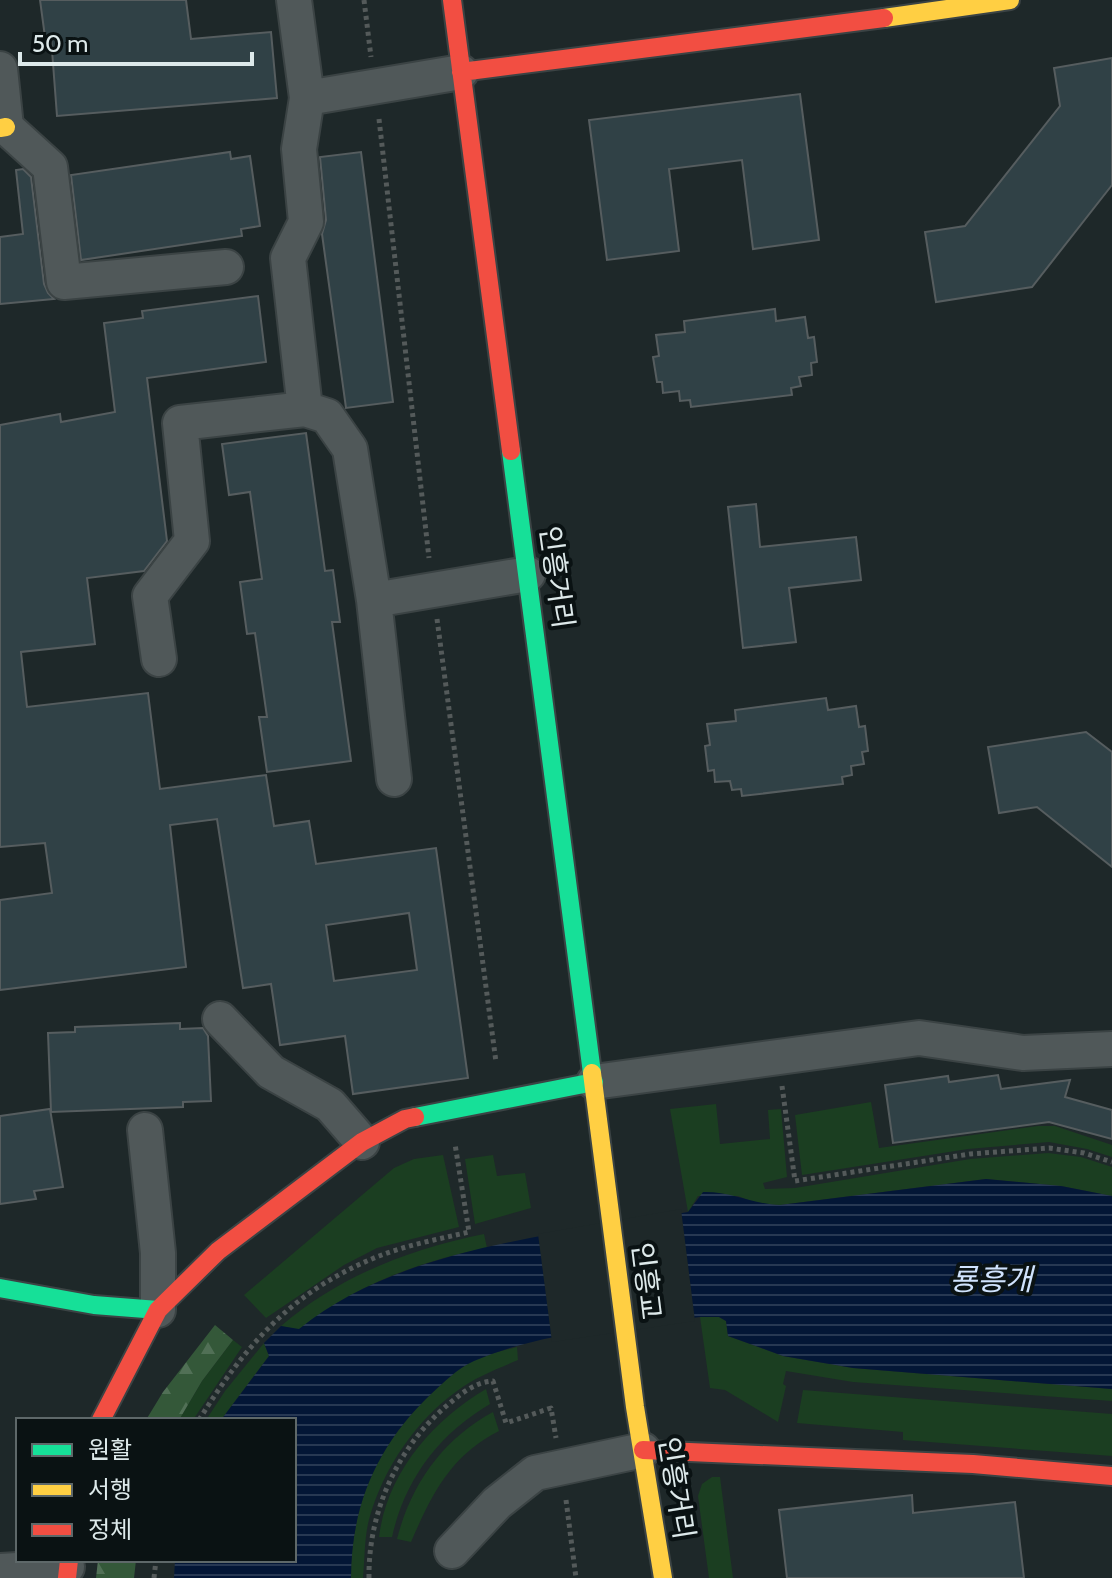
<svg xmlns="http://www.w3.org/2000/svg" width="1112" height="1578" font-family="Cabin,'Noto Sans KR',sans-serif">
<defs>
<pattern id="forest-firs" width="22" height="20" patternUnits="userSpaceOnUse" patternTransform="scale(2)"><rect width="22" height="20" fill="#345839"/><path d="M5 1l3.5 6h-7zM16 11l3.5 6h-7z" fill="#517056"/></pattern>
<pattern id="water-rules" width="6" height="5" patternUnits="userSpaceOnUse" patternTransform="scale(2)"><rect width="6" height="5" fill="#031636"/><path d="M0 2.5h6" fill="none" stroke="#273853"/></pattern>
</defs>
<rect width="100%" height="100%" fill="#1e2829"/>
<path fill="#1b3e21" d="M871,1102L879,1148L1038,1126H1055L1112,1145V1157L1087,1149L1049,1142L968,1149L802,1175L795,1115Z
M716,1104L720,1144L770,1139L768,1110L781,1109L787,1177L763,1183L765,1189L795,1188L970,1159L1048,1153L1081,1157L1112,1167V1196L1061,1186L986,1179L780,1205L758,1204L738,1196H698L688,1212L670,1109Z
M443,1155L459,1227L377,1248L344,1265L266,1318L244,1295L394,1168L414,1159Z
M493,1155L497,1176L525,1173L531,1208L475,1224L465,1159Z
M484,1234L487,1248C420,1261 352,1286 299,1330L281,1326C339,1276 410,1249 484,1234Z
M700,1317H719L726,1321L728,1336L783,1356L853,1368L1112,1389V1401L853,1382L786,1371L783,1384L786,1386L778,1422L725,1390L710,1388Z
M233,1340L242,1347L193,1420H179L202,1381Z
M264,1343L269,1356L221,1420H206L225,1391Z
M517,1347L518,1360C497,1369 475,1377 457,1391C416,1420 384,1468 370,1516C364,1536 365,1558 363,1578H351C351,1503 378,1444 432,1393C444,1382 456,1370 470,1362C484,1355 502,1351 517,1347Z
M486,1389L490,1404C439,1434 405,1479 392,1537H379C387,1473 432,1421 486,1389Z
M803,1390L1112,1414V1456L903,1440V1432L797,1423Z
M493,1412L499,1431C450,1456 432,1494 411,1542L397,1539C411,1484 443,1439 493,1412Z
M712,1477H720L733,1578H709L698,1496L702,1484Z"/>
<path fill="url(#forest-firs)" d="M215,1325L233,1340L202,1381L179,1420H146L163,1392Z
M98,1560H136L134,1578H96Z"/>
<path fill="url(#water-rules)" d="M986,1179L1061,1186L1112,1196V1389L853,1368L783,1356L728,1336L726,1321L719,1317H700C626,1327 544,1331 474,1361C458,1368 443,1383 431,1394C378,1444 351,1505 351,1578H174L175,1560H294V1420H221L269,1356L264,1343L281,1326L299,1329C401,1246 562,1234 688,1212L703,1192C730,1191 753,1204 780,1205Z"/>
<path fill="#1e2829" d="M681,1209L695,1321L552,1342L538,1234Z"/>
<path fill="#304146" stroke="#565d5f" stroke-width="2" fill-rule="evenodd" d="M40,0H186L191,39L271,32L277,98L57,116L51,37H45Z
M1112,58V185L1032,287L936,302L925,232L965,226L1060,106L1054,68Z
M800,94L819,240L753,249L742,160L669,169L679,251L607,260L589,120Z
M230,152L231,159L250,156L260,226L241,229L242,236L81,260L71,175Z
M361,152L393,402L346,408L322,234L326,220L320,157Z
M23,169L31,177L44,284L48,293L54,299L0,304V237L23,234L16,170Z
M258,296L266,362L147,378L167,541L144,571L87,578L95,644L21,652L27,707L148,693L160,789L266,775L274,826L309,821L316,864L436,848L468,1078L353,1094L345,1036L280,1045L271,984L243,988L217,819L170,825L186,967L0,990V900L52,893L45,843L0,847V425L60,414L61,422L115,412L104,323L143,318L142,311ZM409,913L417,970L334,981L326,925Z
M775,309L776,321L805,317L808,338L814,337L817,362L811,363L812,375L799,377L801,386L791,388L792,395L691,407L690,400L680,401L679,391L663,393L662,382H657L653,357L659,356L656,335L685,332L684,321Z
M306,433L325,571L333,570L340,622H332L351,761L267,772L259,717H267L255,633L247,634L240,582L262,579L250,492L229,495L222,444Z
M756,504L760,547L856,537L861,580L789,588L796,642L743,648L728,507Z
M826,698L828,710L856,706L859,727L865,726L868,751L862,752L864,764L851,766L852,775L842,777L843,784L742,796L741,789L732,790L730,781L715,782L714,770L708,771L705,746L710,745L707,724L736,721L735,710Z
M1086,732L1112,752V867L1037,807L999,813L988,747Z
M180,1023V1029L203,1028L208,1036L211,1101L183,1102V1107L51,1112L48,1033L75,1032V1027Z
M998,1075L1001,1089L1070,1080L1065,1097L1112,1110V1139L1049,1122L893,1143L885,1085L948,1076L949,1082Z
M50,1109L63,1187L34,1191L36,1199L0,1204V1116Z
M912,1495L913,1513L1015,1502L1024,1578H787L779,1510Z"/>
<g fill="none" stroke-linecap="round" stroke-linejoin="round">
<g stroke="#3b4344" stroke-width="38">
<path id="street" d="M0,69L6,127L50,167L64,282L226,267
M307,98L461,72
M305,409L327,416L350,449L374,600L394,779
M374,600L528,574
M159,659L150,596L192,541L180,423L305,409L288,258L306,222L299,149L307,98L294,0
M220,1019L271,1072L330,1105L362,1142
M594,1082L919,1038L1023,1053L1112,1049
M145,1130L158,1253V1310
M452,1551L497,1503L535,1473L643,1450
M0,1571L67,1567"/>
</g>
<g stroke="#3b4344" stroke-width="22">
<path id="fast" d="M511,451L592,1073
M415,1117L594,1082
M0,1288L94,1305L158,1310"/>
</g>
<g stroke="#3b4344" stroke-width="22">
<path id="slow" d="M884,18L1010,0
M0,128L6,127
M592,1073L635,1407L663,1578"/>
</g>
<g stroke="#3b4344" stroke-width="22">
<path id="jam" d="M452,0L511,451
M461,72L884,18
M101,1420L158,1310L218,1251L362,1142L405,1119L415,1117
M643,1450L973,1464L1112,1476
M67,1578L69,1560"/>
</g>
<path stroke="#545a5a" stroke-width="5" stroke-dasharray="4 4" stroke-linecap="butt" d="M364,0L371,57
M379,119L429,558
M437,619L496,1062
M782,1086L795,1181L970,1154L1049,1148L1084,1153L1112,1162
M199,1420C246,1344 293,1290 379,1256C407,1245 439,1239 469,1232L455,1144
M566,1500L576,1578
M154,1578L156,1560
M369,1578C368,1512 398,1445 450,1403C463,1392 476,1382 493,1381L506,1423L551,1408L556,1438"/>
<use href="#street" stroke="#505859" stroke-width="34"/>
<use href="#fast" stroke="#16e098" stroke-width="18"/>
<use href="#slow" stroke="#ffcf43" stroke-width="18"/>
<use href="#jam" stroke="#f24e42" stroke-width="18"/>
</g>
<g text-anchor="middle" stroke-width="8" stroke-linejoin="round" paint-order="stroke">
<g font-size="28" fill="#dde9ea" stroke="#0a1213">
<text transform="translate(557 577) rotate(82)" y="10">인흥거리</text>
<text transform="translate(647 1281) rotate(83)" y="10">인흥교</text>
<text transform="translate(677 1488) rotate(81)" y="10">인흥거리</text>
</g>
<g font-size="30" font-style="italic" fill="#d0e3fd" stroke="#0a1213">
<text x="991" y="1290">룡흥개</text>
</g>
</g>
<rect x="16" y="1418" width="280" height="144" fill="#0a1213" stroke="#5e6869" stroke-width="2"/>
<rect x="32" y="1444" width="40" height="12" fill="#16e098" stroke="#5e6869" stroke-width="2"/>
<text x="88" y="1458" font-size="24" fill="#dde9ea">원활</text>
<rect x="32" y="1484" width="40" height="12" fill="#ffcf43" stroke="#5e6869" stroke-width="2"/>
<text x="88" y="1498" font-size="24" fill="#dde9ea">서행</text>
<rect x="32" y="1524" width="40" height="12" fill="#f24e42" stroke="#5e6869" stroke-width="2"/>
<text x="88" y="1538" font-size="24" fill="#dde9ea">정체</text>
<path d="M20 52v12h232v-12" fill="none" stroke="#dde9ea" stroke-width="4"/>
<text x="32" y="52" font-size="24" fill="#dde9ea" stroke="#0a1213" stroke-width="6" paint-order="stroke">50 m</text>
</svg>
